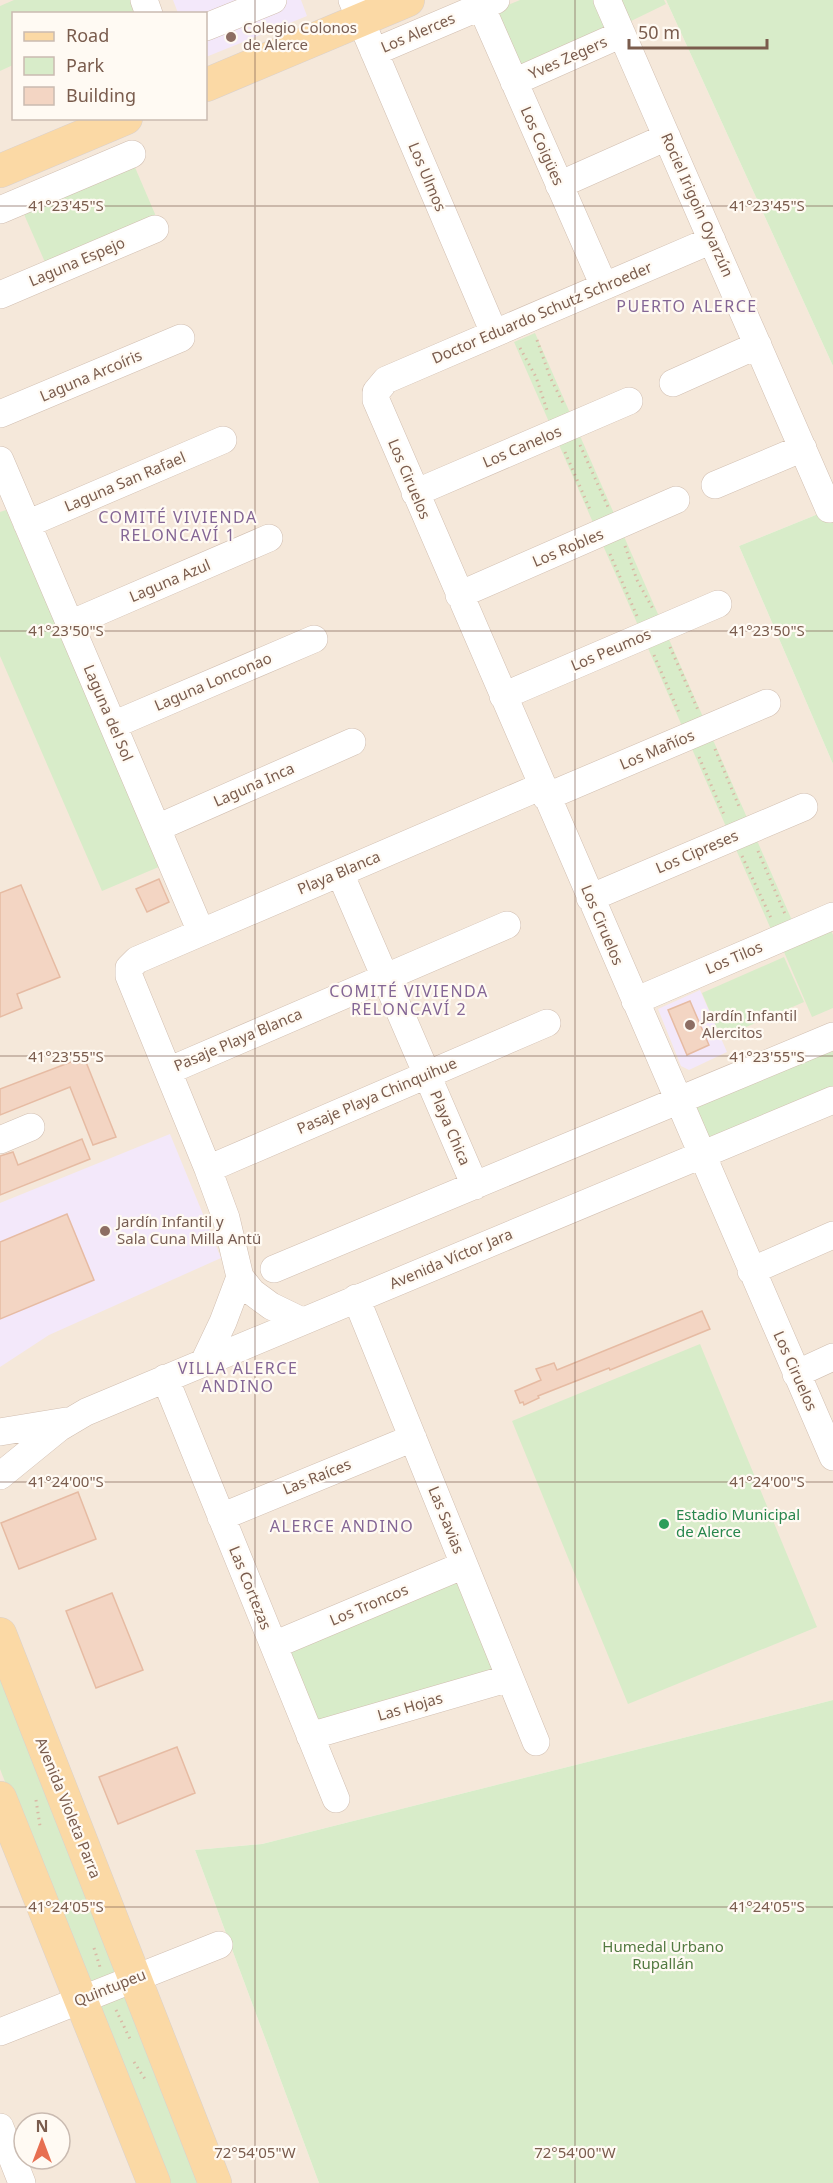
<svg xmlns="http://www.w3.org/2000/svg" width="833" height="2183" font-family="'Noto Sans',sans-serif">
<rect width="100%" height="100%" fill="#fdf6ec"/>
<path fill="#f5e8da" fill-rule="evenodd" d="M0,0H666L833,366V508L739,546L833,764V1700L262,1844L195,1850L319,2183H0ZM14,14H206V118H14ZM24,2123H60V2159H24Z"/>
<path fill="#f3e8fa" d="M173,0H301L307,16L206,57V14L178,13Z
M700,990L727,1052L689,1070L681,1066L658,1009Z
M170,1134L221,1258L49,1335L0,1367V1203Z"/>
<path fill="#d8ecc9" d="M14,0H132L137,12L14,14L13,65L0,71V6Z
M520,0H595L608,28L523,70L496,10Z
M617,0H664L666,4L627,23Z
M666,0H833V366Z
M134,165L158,221L48,269L23,212Z
M535,333L794,925L773,934L514,342Z
M833,508V764L739,546Z
M6,510L161,866L102,891L0,656V512Z
M829,925L833,935V1008L812,1017L781,945Z
M784,957L804,1002L721,1038L702,993Z
M833,1045V1087L711,1137L706,1136L696,1112L697,1106Z
M700,1344L817,1627L628,1704L512,1421Z
M459,1576L497,1672L318,1722L288,1646Z
M0,1661L120,1974L84,1983L0,1769Z
M833,1700V2183H319L195,1850L262,1844Z
M129,1992L208,2183H164L96,2005Z"/>
<path fill="#f3d5c3" stroke="#e6bba3" stroke-width="1.5" d="M159,879L169,902L147,912L136,889Z
M21,885L60,977L17,994L22,1008L0,1017V893Z
M690,1001L709,1045L687,1055L668,1010Z
M84,1057L116,1137L93,1145L70,1087L0,1115V1089Z
M82,1139L90,1159L0,1195V1156L13,1152L18,1165Z
M67,1214L94,1280L0,1319V1242Z
M702,1311L710,1329L610,1370L609,1368L538,1396L539,1398L524,1405L523,1402L520,1403L515,1391L541,1380L536,1369L554,1363L557,1370Z
M78,1492L96,1539L19,1569L1,1523Z
M112,1593L143,1670L96,1688L66,1611Z
M177,1747L195,1793L118,1824L99,1777Z"/>
<g fill="none" stroke-linecap="round" stroke-linejoin="round">
<g stroke="#d1beb0" stroke-width="28">
<path id="minor" d="M144,0L149,14
M352,0L494,333
M607,0L829,509
M481,6L604,286
M206,27L273,0
M374,52L496,0
M514,82L622,34
M559,185L667,137
M0,210L132,154
M712,240L386,380L376,392V400L833,1457
M0,295L155,229
M673,383L758,345
M0,414L181,338
M0,460L201,932
M715,485L803,448
M415,493L629,401
M27,524L223,440
M459,595L676,500
M70,624L269,538
M503,696L718,604
M113,725L314,639
M546,797L767,703
M157,828L352,742
M340,873L475,1186
M590,898L804,807
M635,1001L833,916
M168,1071L507,925
M0,1140L31,1127
M208,1169L547,1023
M274,1269L833,1036
M751,1271L833,1235
M356,1298L536,1742
M302,1321L271,1306L252,1292L240,1277L226,1218L208,1169L129,976V968L137,960L542,786
M204,1362L223,1322L240,1277
M796,1374L833,1357
M165,1378L336,1799
M0,1432L66,1421
M0,1476L59,1428L86,1412L833,1100
M221,1517L413,1438
M274,1645L464,1565
M310,1736L510,1678
M0,2032L219,1945
M0,2127L22,2183"/>
</g>
<g stroke="#dad1cd" stroke-width="34">
<path id="major" d="M206,85L408,0
M0,171L126,118
M0,1634L215,2183
M0,1798L154,2183"/>
</g>
<path stroke="#d9b8a5" stroke-width="3" stroke-dasharray="1.5 4.5" stroke-linecap="butt" d="M537,340L550,377L564,405
M520,348L536,377L548,413
M580,445L608,507
M565,452L591,512
M625,546L637,580L653,609
M610,554L637,616
M670,647L698,710
M654,655L680,715
M715,749L740,809
M699,757L725,817
M758,851L785,914
M742,856L771,918
M36,1800L40,1826
M94,1948L100,1967
M116,2010L130,2039
M134,2062L145,2079"/>
<use href="#minor" stroke="#fff" stroke-width="27"/>
<use href="#major" stroke="#fbd9a5" stroke-width="33"/>
</g>
<path fill="none" stroke="#7a5c4d" stroke-width="1.5" stroke-opacity="0.45" d="M255,0V2183M575,0V2183M0,206H833M0,631H833M0,1056H833M0,1482H833M0,1907H833"/>
<g fill="#8d6e63" stroke="#fffaf3" stroke-width="2">
<circle cx="231" cy="37" r="6"/>
<circle cx="690" cy="1025" r="6"/>
<circle cx="105" cy="1231" r="6"/>
</g>
<circle fill="#2e9e5b" stroke="#fffaf3" stroke-width="2" cx="664" cy="1524" r="6"/>
<g text-anchor="middle" stroke-width="4.5" stroke-linejoin="round" paint-order="stroke">
<g font-size="15" fill="#785e54" stroke="#fffaf3" text-anchor="start">
<text x="243" y="33">Colegio Colonos<tspan x="243" dy="17">de Alerce</tspan></text>
<text x="702" y="1021">Jardín Infantil<tspan x="702" dy="17">Alercitos</tspan></text>
<text x="117" y="1227">Jardín Infantil y<tspan x="117" dy="17">Sala Cuna Milla Antü</tspan></text>
</g>
<g font-size="15" fill="#7a5c4d" stroke="#fffaf3">
<text transform="translate(418 33) rotate(-23)" y="5">Los Alerces</text>
<text transform="translate(568 58) rotate(-24)" y="5">Yves Zegers</text>
<text transform="translate(542 146) rotate(66)" y="5">Los Coigües</text>
<text transform="translate(427 177) rotate(67)" y="5">Los Ulmos</text>
<text transform="translate(697 205) rotate(66)" y="5">Rociel Irigoin Oyarzún</text>
<text transform="translate(77 262) rotate(-23)" y="5">Laguna Espejo</text>
<text transform="translate(542 313) rotate(-23)" y="5">Doctor Eduardo Schutz Schroeder</text>
<text transform="translate(91 376) rotate(-23)" y="5">Laguna Arcoíris</text>
<text transform="translate(522 447) rotate(-23)" y="5">Los Canelos</text>
<text transform="translate(409 479) rotate(67)" y="5">Los Ciruelos</text>
<text transform="translate(125 482) rotate(-23)" y="5">Laguna San Rafael</text>
<text transform="translate(568 548) rotate(-23)" y="5">Los Robles</text>
<text transform="translate(170 581) rotate(-23)" y="5">Laguna Azul</text>
<text transform="translate(611 650) rotate(-23)" y="5">Los Peumos</text>
<text transform="translate(213 682) rotate(-23)" y="5">Laguna Lonconao</text>
<text transform="translate(108 713) rotate(67)" y="5">Laguna del Sol</text>
<text transform="translate(657 750) rotate(-23)" y="5">Los Mañíos</text>
<text transform="translate(254 785) rotate(-24)" y="5">Laguna Inca</text>
<text transform="translate(697 852) rotate(-23)" y="5">Los Cipreses</text>
<text transform="translate(339 873) rotate(-23)" y="5">Playa Blanca</text>
<text transform="translate(602 925) rotate(67)" y="5">Los Ciruelos</text>
<text transform="translate(734 958) rotate(-23)" y="5">Los Tilos</text>
<text transform="translate(238 1040) rotate(-23)" y="5">Pasaje Playa Blanca</text>
<text transform="translate(377 1096) rotate(-23)" y="5">Pasaje Playa Chinquihue</text>
<text transform="translate(450 1128) rotate(67)" y="5">Playa Chica</text>
<text transform="translate(451 1259) rotate(-23)" y="5">Avenida Víctor Jara</text>
<text transform="translate(795 1371) rotate(66)" y="5">Los Ciruelos</text>
<text transform="translate(317 1477) rotate(-22)" y="5">Las Raíces</text>
<text transform="translate(446 1520) rotate(68)" y="5">Las Savias</text>
<text transform="translate(250 1588) rotate(68)" y="5">Las Cortezas</text>
<text transform="translate(369 1605) rotate(-23)" y="5">Los Troncos</text>
<text transform="translate(410 1707) rotate(-16)" y="5">Las Hojas</text>
<text transform="translate(68 1808) rotate(68)" y="5">Avenida Violeta Parra</text>
<text transform="translate(110 1988) rotate(-22)" y="5">Quintupeu</text>
</g>
<g font-size="15" fill="#27864d" stroke="#fffaf3" text-anchor="start">
<text x="676" y="1520">Estadio Municipal<tspan x="676" dy="17">de Alerce</tspan></text>
</g>
<g font-size="15" fill="#537a41" stroke="#fffaf3">
<text x="663" y="1952">Humedal Urbano<tspan x="663" dy="17">Rupallán</tspan></text>
</g>
<g font-size="16" letter-spacing="1.5" fill="#846695" stroke="#fffaf3">
<text x="687" y="312">PUERTO ALERCE</text>
<text x="178" y="523">COMITÉ VIVIENDA<tspan x="178" dy="18">RELONCAVÍ 1</tspan></text>
<text x="409" y="997">COMITÉ VIVIENDA<tspan x="409" dy="18">RELONCAVÍ 2</tspan></text>
<text x="238" y="1374">VILLA ALERCE<tspan x="238" dy="18">ANDINO</tspan></text>
<text x="342" y="1532">ALERCE ANDINO</text>
</g>
</g>
<g font-size="15" text-anchor="middle" fill="#7a5c4d" stroke="#fffaf3" stroke-width="4.5" stroke-linejoin="round" paint-order="stroke">
<text x="66" y="211">41°23'45"S</text>
<text x="767" y="211">41°23'45"S</text>
<text x="66" y="636">41°23'50"S</text>
<text x="767" y="636">41°23'50"S</text>
<text x="66" y="1062">41°23'55"S</text>
<text x="767" y="1062">41°23'55"S</text>
<text x="66" y="1487">41°24'00"S</text>
<text x="767" y="1487">41°24'00"S</text>
<text x="66" y="1912">41°24'05"S</text>
<text x="767" y="1912">41°24'05"S</text>
<text x="255" y="2158">72°54'05"W</text>
<text x="575" y="2158">72°54'00"W</text>
</g>
<rect x="12" y="12" width="195" height="108" fill="#fffaf3" stroke="#cabbb1" stroke-width="1.5"/>
<rect x="24" y="32" width="30" height="9" fill="#fbd9a5" stroke="#cabbb1" stroke-width="1.5"/>
<text x="66" y="42" font-size="18" fill="#7a5c4d">Road</text>
<rect x="24" y="57" width="30" height="18" fill="#d8ecc9" stroke="#cabbb1" stroke-width="1.5"/>
<text x="66" y="72" font-size="18" fill="#7a5c4d">Park</text>
<rect x="24" y="87" width="30" height="18" fill="#f3d5c3" stroke="#cabbb1" stroke-width="1.5"/>
<text x="66" y="102" font-size="18" fill="#7a5c4d">Building</text>
<g transform="translate(42 2141)"><circle r="28" fill="#fffaf3" stroke="#cabbb1" stroke-width="1.5"/>
<path d="M0-4.5L10 22L0 15L-10 22Z" fill="#e76f51"/>
<text y="-9" font-size="16" font-weight="bold" text-anchor="middle" fill="#7a5c4d">N</text>
</g>
<path d="M629 39v9h138v-9" fill="none" stroke="#7a5c4d" stroke-width="3"/>
<text x="638" y="39" font-size="18" fill="#7a5c4d" stroke="#fffaf3" stroke-width="4.5" paint-order="stroke">50 m</text>
</svg>
